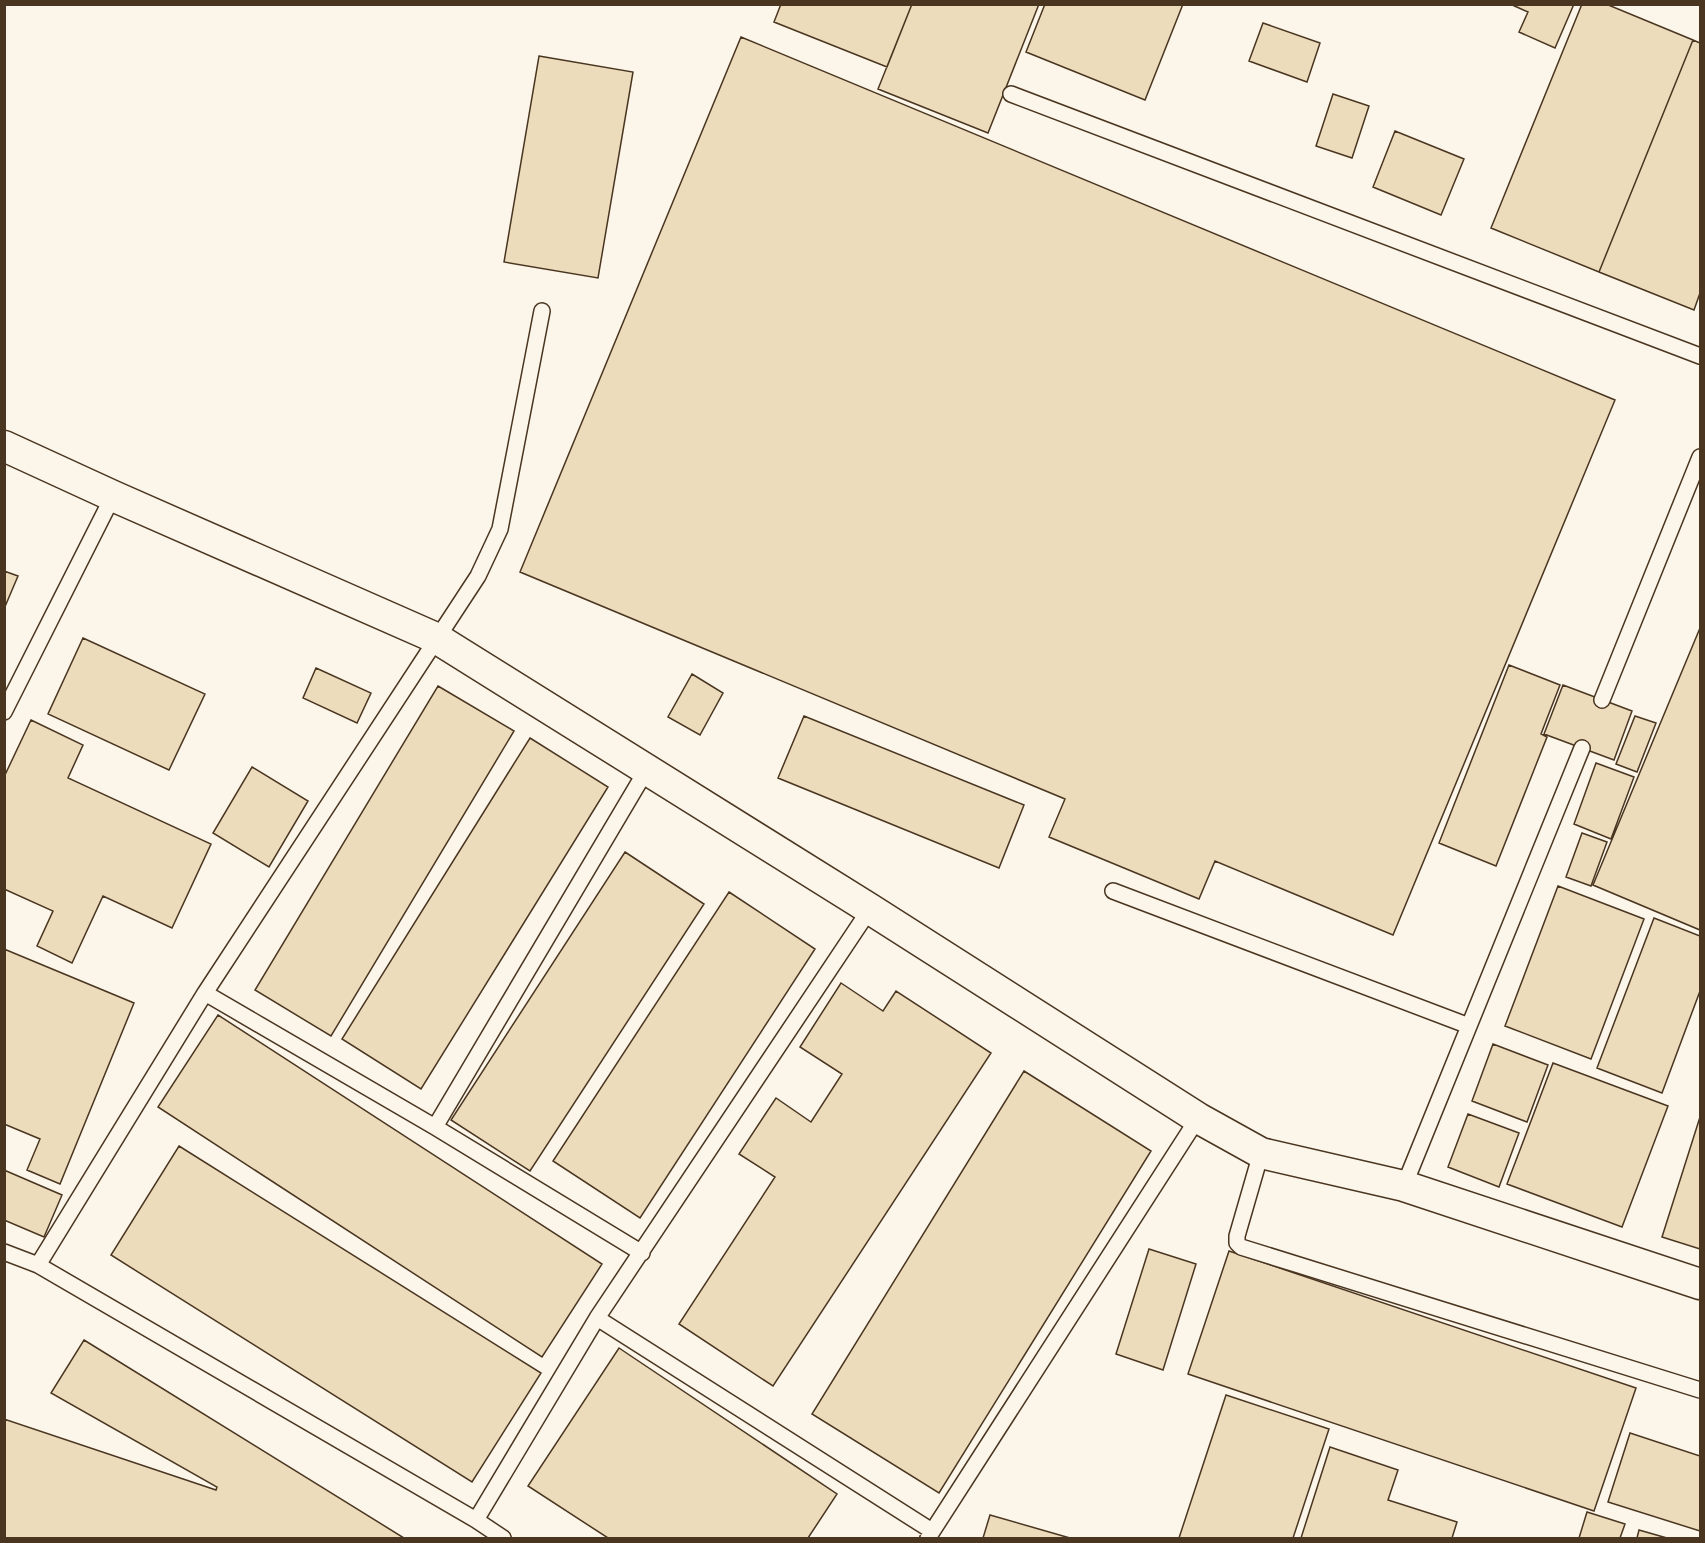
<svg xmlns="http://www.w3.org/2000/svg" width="1705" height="1543" font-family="'Space Grotesk',sans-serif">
<rect width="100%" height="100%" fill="#fbf6e9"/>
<path fill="#ecdcbc" stroke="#4a3520" stroke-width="1.5" d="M781,4H912L887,67L774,22Z
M912,4H1039L988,133L878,89Z
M1045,4H1183L1145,100L1026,52Z
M1510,4H1574L1555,48L1519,32L1528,12Z
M1582,4H1606L1693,40L1599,272L1491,228Z
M1263,23L1320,43L1307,82L1249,61Z
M741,37L1615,400L1393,935L1215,861L1199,899L1049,837L1065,799L520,572Z
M1693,40L1700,43V293L1694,310L1599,272Z
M539,56L633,72L598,278L504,262Z
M1333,94L1369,106L1352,158L1316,146Z
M1395,131L1464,159L1441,215L1373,187Z
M4,571L18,576L4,609Z
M1700,628V930L1593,885Z
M83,638L205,694L169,770L48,714Z
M1509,665L1560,685L1541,734L1547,737L1496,866L1439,843Z
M316,668L371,693L357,723L303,698Z
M692,674L723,693L700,735L668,717Z
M1563,685L1632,711L1614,760L1544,734Z
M438,686L514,731L331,1036L255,990Z
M804,716L1024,805L999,868L778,778Z
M1635,716L1656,723L1637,772L1616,764Z
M31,720L83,745L68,778L211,844L172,928L103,896L72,963L37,946L53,911L4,889V777Z
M530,738L608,787L421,1089L342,1039Z
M1596,763L1634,777L1611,839L1574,824Z
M252,767L308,801L269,867L213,833Z
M1582,833L1607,842L1591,886L1566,877Z
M625,852L704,904L530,1171L451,1120Z
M1558,886L1644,919L1591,1059L1505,1026Z
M729,892L815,949L640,1218L553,1161Z
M1654,918L1700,936V991L1662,1093L1597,1068Z
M4,949L134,1003L60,1184L27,1170L40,1139L4,1124Z
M841,983L883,1011L896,991L991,1053L773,1386L679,1324L775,1177L739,1154L776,1098L811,1122L842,1074L800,1047Z
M218,1015L602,1264L542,1357L158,1107Z
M1493,1044L1548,1065L1527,1122L1472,1101Z
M1553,1063L1668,1106L1622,1227L1507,1184Z
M1024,1071L1151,1151L939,1493L812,1414Z
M1468,1114L1519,1133L1499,1187L1448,1167Z
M1700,1117V1249L1662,1237Z
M179,1146L541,1373L472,1482L111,1255Z
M4,1170L62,1195L44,1237L4,1220Z
M1149,1249L1196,1264L1163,1370L1116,1354Z
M1229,1251L1636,1388L1594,1511L1188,1374Z
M84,1340L404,1538H4V1419L216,1490L217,1487L51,1393Z
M619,1348L837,1494L808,1538H608L528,1486Z
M1226,1395L1329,1429L1293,1538H1179Z
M1630,1433L1700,1456V1531L1608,1502Z
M1330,1447L1398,1470L1388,1500L1457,1522L1452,1538H1301Z
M1587,1512L1625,1524L1620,1538H1579Z
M990,1515L1070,1538H983Z
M1639,1530L1667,1538H1637Z"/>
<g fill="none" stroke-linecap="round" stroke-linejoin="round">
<g stroke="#4a3520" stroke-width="18">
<path id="service" d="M1011,94L1700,356
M1602,700L1700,457
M4,712L113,496
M1113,891L1469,1026
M205,993L435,1127L642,1253
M435,1127L647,769
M1261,1153L1237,1236V1243L1241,1247L1700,1390
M1404,1186L1582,748
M4,1252L38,1265L476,1520L503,1538
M38,1265L205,993L478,576L500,529L542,311
M597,1318L932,1531
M476,1520L597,1318L870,909
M928,1538L1198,1118"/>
</g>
<g stroke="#4a3520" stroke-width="33">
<path id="minor" d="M4,446L113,496L436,638L870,909L1198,1118L1261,1153L1404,1186L1700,1284"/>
</g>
<use href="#service" stroke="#fbf6e9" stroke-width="15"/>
<use href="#minor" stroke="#fbf6e9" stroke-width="30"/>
</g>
<rect width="1705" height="1543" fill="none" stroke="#4a3520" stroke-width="12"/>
</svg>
